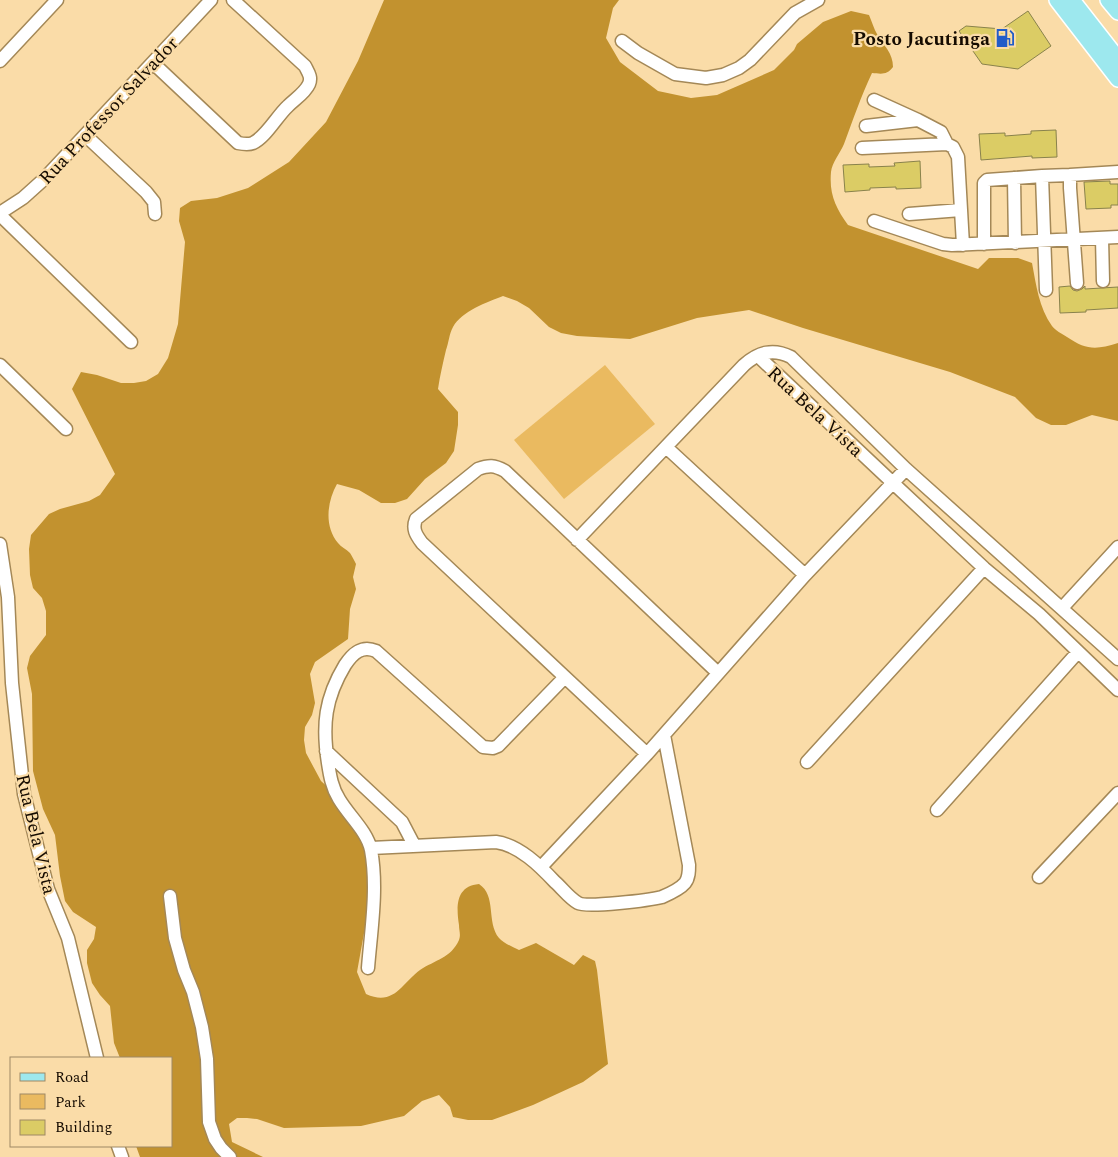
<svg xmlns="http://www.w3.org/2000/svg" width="1118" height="1157" font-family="Spectral,serif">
<rect width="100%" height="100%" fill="#fadca8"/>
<path fill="#eaba60" d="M605,365L655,424L564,499L514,440Z"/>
<path fill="#c2922f" d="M384,0H619L613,8L606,38L620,62L658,91L691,98L717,95L774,70L794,50L797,44L823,22L851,11L869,15C872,22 874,29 877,34C884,46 893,53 893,67C887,75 882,74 872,73C861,96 853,120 844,144C840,153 832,163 831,172C829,195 836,208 848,225L978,269L989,258H1018L1032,263C1036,284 1039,308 1052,326C1055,330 1062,334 1067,337C1086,350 1096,350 1118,343V421L1092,415L1066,425H1051L1036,418L1015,397L950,372L803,328L749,310L697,318L630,339L577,336L561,333L549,327L529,308L517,301L503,296C487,302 462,311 453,327C449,334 449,342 446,350C443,363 440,375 438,389L458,412V425L454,451L446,463L425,479L407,499L395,503H381L359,490L337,484C327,502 324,526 338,543C341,547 346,549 350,553C352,556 354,560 356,564L353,577L356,589L350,609L348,639L315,662L310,674L315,703L312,715L305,727L304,740L306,753L321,781L333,792L358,823L366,852L370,886L368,911L357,972L366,994C394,1007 402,983 420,970C435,960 451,958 459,940C461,934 459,931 459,925C456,906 456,886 479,884C497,896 486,922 499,938C503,943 513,947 519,950L536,943L574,965L583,955L595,961L597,970L608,1064L583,1082L533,1105L492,1120H468L453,1117L450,1107L439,1095L422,1101L404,1116L361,1126L284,1128L257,1119L247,1118H237L229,1124L232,1142L263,1157H140L136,1146H171V1058H120L114,1043L110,1006L100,995L92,983L87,963V950L94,939L96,927L73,912L65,901L60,876L55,835L43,809L33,771L32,694L27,668L30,656L46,635V611L42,598L33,588L30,575L29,549L31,535L49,514L60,509L89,501L100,495L115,474L72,389L81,372L97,375L121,383H134L146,381L158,374L168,358L178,324L185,242L179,221L180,208L191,201L217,198L248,188L289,162L326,122L358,61Z"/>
<path fill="#dbcc65" stroke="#89824c" d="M1028,11L1051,46L1018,69L982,64L959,31L966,26L1002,29Z
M1056,130L1057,157L1032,158V156L981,160L979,134L1005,133V136L1031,134V131Z
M920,161L921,188L896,189V187L870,188V190L845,192L843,165L869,164V167L895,166L894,163Z
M1110,181V184H1118V205H1111V208L1086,209L1084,182Z
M1070,286L1073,290L1077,291L1082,289L1085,286V289L1118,287V308L1086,310V312L1060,313L1059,287Z"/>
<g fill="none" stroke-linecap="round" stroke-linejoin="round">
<g stroke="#a48857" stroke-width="15">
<path id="minor" d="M622,41L638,53L675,74L706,78L723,75L739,68L750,60L795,13L818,0
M0,61L57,0
M153,63L238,143C243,144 248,145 253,143C266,137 277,116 288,106C295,99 305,93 309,84C312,77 308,72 305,66L233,0
M874,100L918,120
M866,126L918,120L941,132L947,144
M85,135L146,192L154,202L155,214
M862,148L947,144L953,147L958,157L963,245
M1014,178L1015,243
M0,213L23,198L43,180L211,0
M909,214L961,210
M0,215L131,342
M874,221L943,244L952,245L1118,237
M1102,238L1103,281
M984,244V183L987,180L1042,176
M1077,283L1070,188V175L1118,172
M1046,290L1042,176L1070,175
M758,356L893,483L984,568L1039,614L1118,690
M0,365L66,429
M666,447L805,575
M577,540L744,365C759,352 773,348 791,357L906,469L1118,659
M0,544L8,597L12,683L24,794L48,889L68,938L97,1058
M1062,608L1118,547
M326,751L402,822L414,845
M647,754L422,543C416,535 412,529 416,519L478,469C489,465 494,465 505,471L718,673
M807,762L984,568
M937,810L1078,652
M371,848L496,842C519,845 540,866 555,882C563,889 569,898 578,903C587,908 650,900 662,897C669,894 680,889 685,883C689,878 689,871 689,865L664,735
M541,867L647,754L805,575L906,469
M1039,877L1118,793
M170,896L175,938L184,970L193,992L202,1027L207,1059L209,1122L215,1139L221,1148L230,1157
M368,968C371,930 378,888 371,850C367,831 349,816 339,799C332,788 330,776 328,763C322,725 325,698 345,665C353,653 362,645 376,651L483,747L493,748L498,746L565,677
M118,1146L122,1157"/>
</g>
<g stroke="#fff" stroke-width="18">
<path id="major" d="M1057,0L1118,79
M1072,0L1118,59
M1108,0L1118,12"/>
</g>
<use href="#minor" stroke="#fff" stroke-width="12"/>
<use href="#major" stroke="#9de8ee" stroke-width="15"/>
</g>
<defs>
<g id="fuel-bare" transform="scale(1.5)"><path d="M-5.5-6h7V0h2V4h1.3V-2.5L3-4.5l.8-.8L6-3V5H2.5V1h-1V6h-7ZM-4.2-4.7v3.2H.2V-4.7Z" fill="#215cc8" stroke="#fadca8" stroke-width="2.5" paint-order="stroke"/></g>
</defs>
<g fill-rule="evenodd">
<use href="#fuel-bare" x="1005" y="38"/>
</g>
<g text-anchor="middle" stroke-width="4.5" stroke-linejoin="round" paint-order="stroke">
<g font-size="19" font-weight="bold" fill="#150b00" stroke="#fadca8" text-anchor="end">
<text x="990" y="45">Posto Jacutinga</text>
</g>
<g font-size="19" fill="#150b00" stroke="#fadca8">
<text transform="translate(108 110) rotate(-47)" y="7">Rua Professor Salvador</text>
<text transform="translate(816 411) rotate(43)" y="7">Rua Bela Vista</text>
<text transform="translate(37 834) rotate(77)" y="7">Rua Bela Vista</text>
</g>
</g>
<rect x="10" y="1057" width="162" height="90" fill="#fadca8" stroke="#9e8865"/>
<rect x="20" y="1073" width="25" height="8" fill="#9de8ee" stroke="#9e8865"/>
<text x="55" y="1082" font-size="15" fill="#150b00">Road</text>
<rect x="20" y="1094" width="25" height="15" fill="#eaba60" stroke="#9e8865"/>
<text x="55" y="1107" font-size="15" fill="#150b00">Park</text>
<rect x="20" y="1120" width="25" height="15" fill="#dbcc65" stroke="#9e8865"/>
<text x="55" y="1132" font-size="15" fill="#150b00">Building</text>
</svg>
